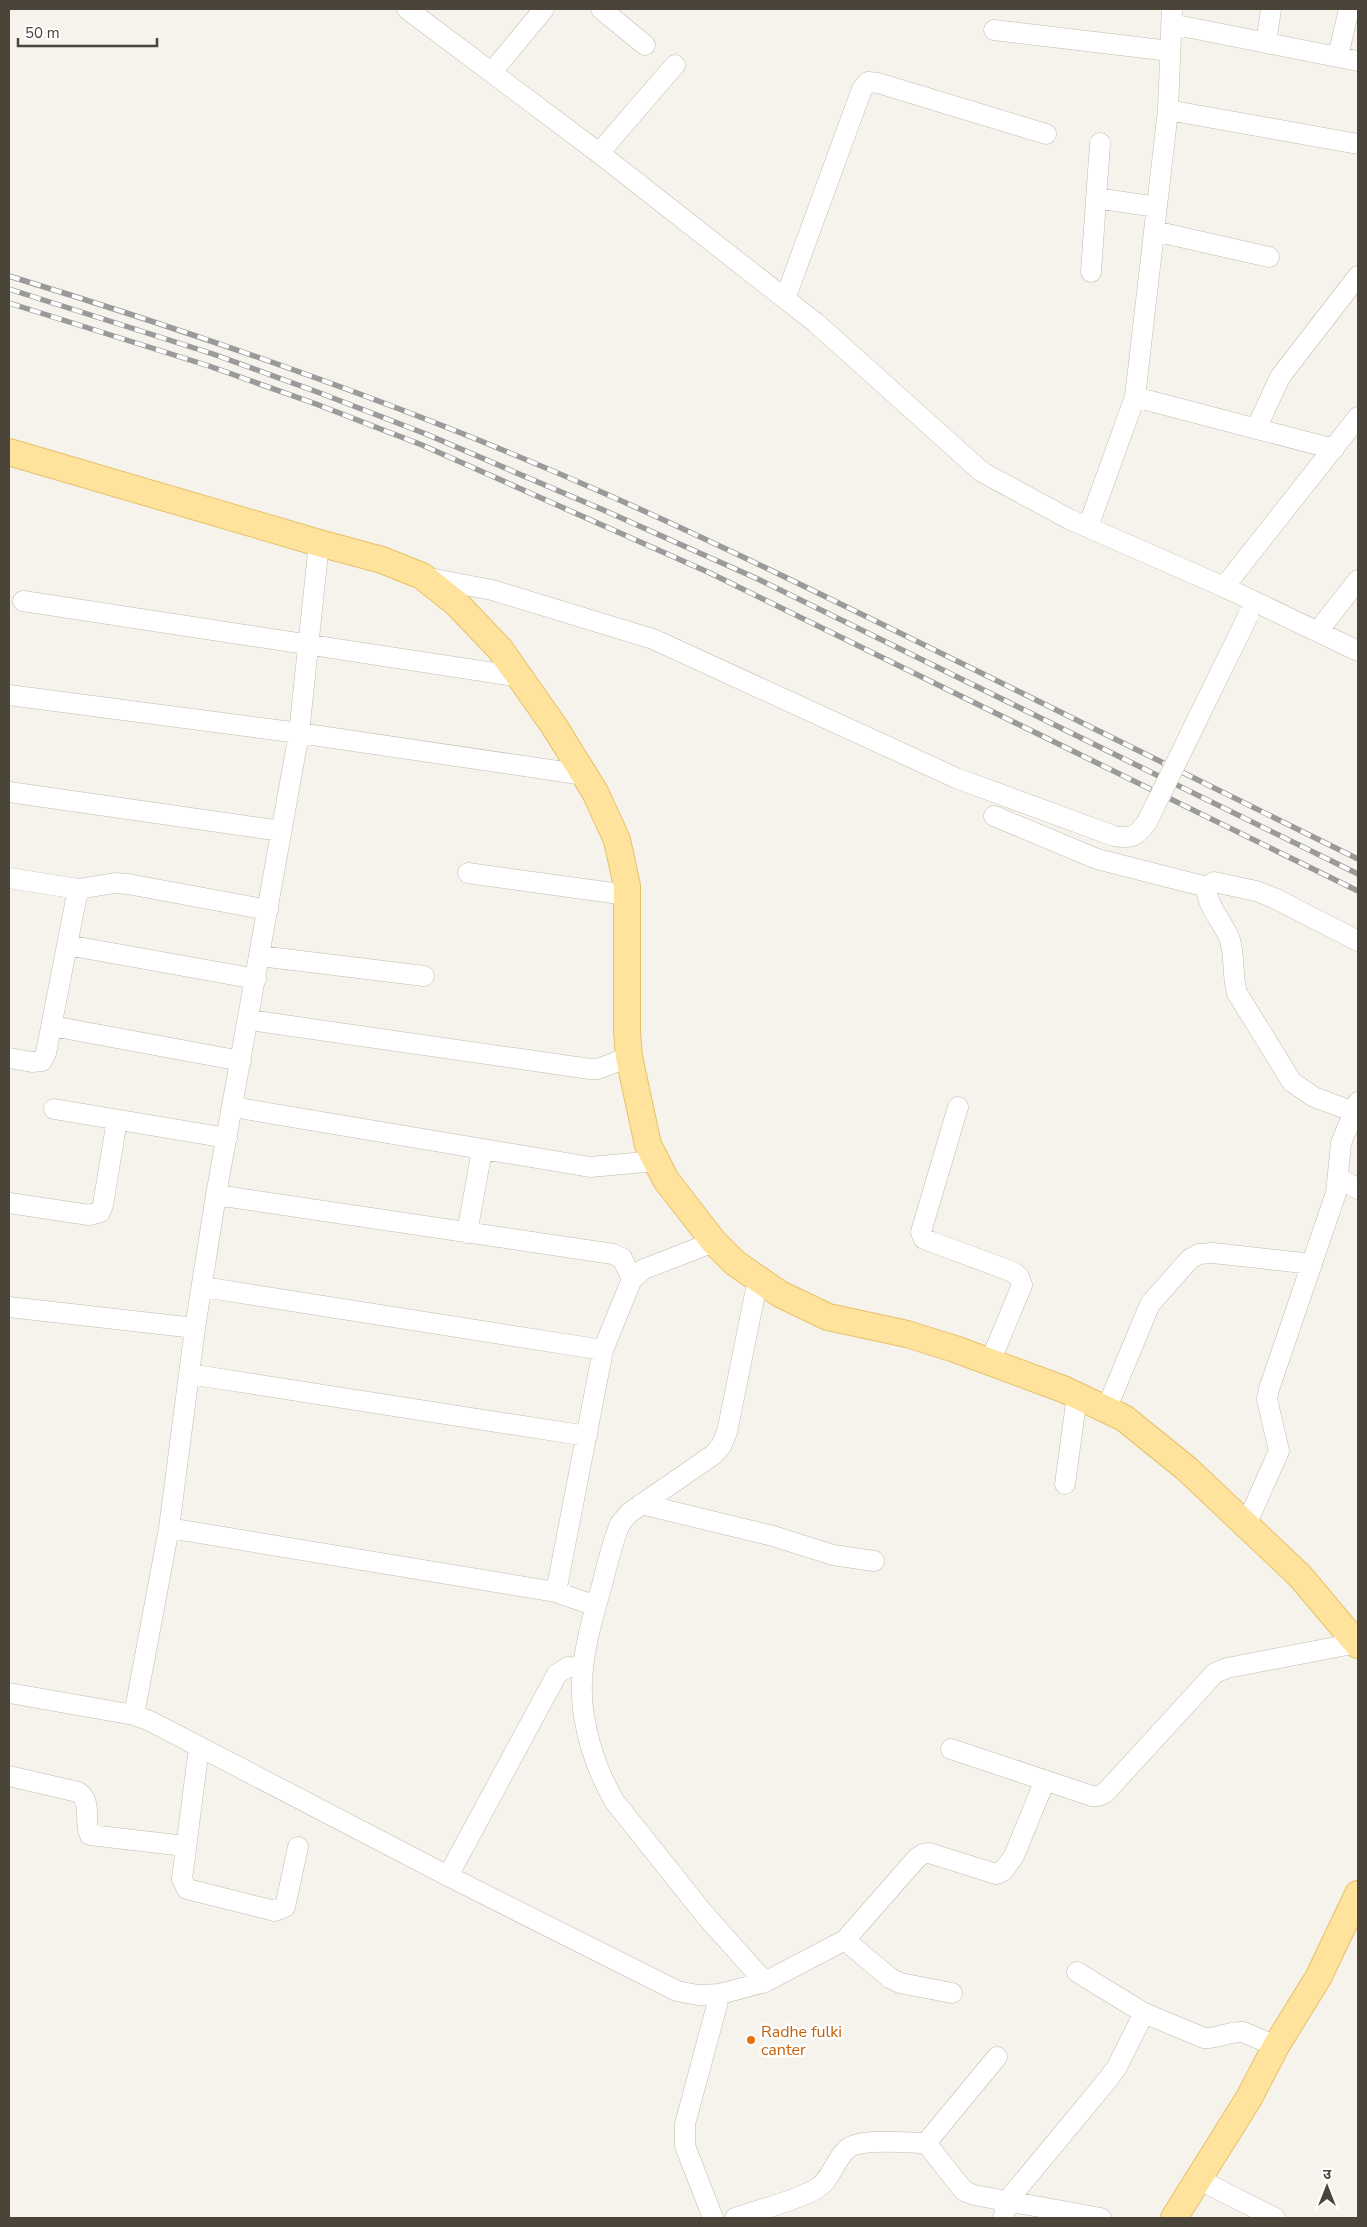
<svg xmlns="http://www.w3.org/2000/svg" width="1367" height="2227" font-family="'Nunito Sans','Noto Sans Devanagari',sans-serif">
<rect width="100%" height="100%" fill="#f6f3ec"/>
<g fill="none" stroke-linecap="round" stroke-linejoin="round">
<g stroke="#c2bbae" stroke-width="21">
<path id="minor" d="M407,9L599,153L816,323L982,472L1069,519L1224,587L1358,651
M601,9L645,45
M1171,24L1358,61
M994,30L1170,51
M1266,43L1271,9
M1338,56L1349,9
M492,72L544,9
M1168,110L1358,144
M599,153L675,65
M1096,198L1157,207
M1154,231L1269,257
M1091,272L1100,143
M785,299L862,89L868,82L878,83L1046,134
M1135,397L1334,449
M1256,429L1280,377L1358,276
M1088,527L1135,397L1168,110L1172,9
M424,577L492,590L653,639L956,778L1114,836C1131,839 1136,837 1147,822
M1224,587L1358,417
M23,601L521,677
M1318,631L1358,580
M9,695L299,733L585,775
M9,792L281,831
M994,816L1097,859L1207,887
M468,873L627,895
M9,878L78,889L115,883L128,884L268,910
M67,945L256,979
M260,956L424,976
M249,1020L590,1069H598L629,1057
M52,1026L241,1061
M9,1058L32,1062L42,1061L46,1053L78,889
M233,1107L590,1167L656,1161
M958,1107L921,1232L924,1239L1013,1272L1019,1277L1022,1285L990,1362
M54,1109L227,1138
M1354,1112L1314,1097L1292,1082L1237,993C1232,976 1235,957 1230,940C1225,925 1204,902 1207,887L1214,882L1256,891L1274,898L1358,941
M1339,1178L1358,1189
M216,1195L613,1254L622,1258L632,1279
M9,1203L89,1215L100,1212L103,1205L117,1120
M467,1233L482,1150
M758,1279L727,1432L721,1446L713,1455L629,1513L620,1524C612,1543 607,1565 602,1585C593,1616 583,1650 582,1682C580,1721 595,1769 615,1802L705,1915L765,1982
M203,1287L603,1350
M9,1307L195,1328
M189,1374L587,1436
M1106,1410L1150,1304L1190,1259L1199,1254L1213,1253L1312,1264
M1065,1484L1077,1396
M641,1504L773,1536L833,1555L874,1561
M1246,1525L1279,1451L1267,1399L1269,1389L1336,1193L1341,1143L1358,1102
M169,1528L556,1592L596,1606
M556,1592L603,1350L632,1279L644,1269L714,1242
M9,1693L134,1715L150,1721L448,1876L677,1991L698,1995L720,1994L765,1982L845,1940L917,1858L923,1854L929,1853L996,1874L1003,1871L1014,1856L1045,1780
M134,1715L169,1528L195,1328L216,1195L299,733L319,543
M199,1747L182,1879L187,1889L275,1911L285,1907L298,1847
M951,1749L1092,1796H1098L1105,1793L1215,1673L1227,1668L1357,1643
M9,1776L78,1792C93,1802 83,1820 90,1835L185,1846
M448,1876L557,1674L568,1667L583,1668
M845,1940L890,1978L900,1983L952,1993
M1077,1972L1144,2013L1204,2038C1217,2039 1229,2031 1243,2032L1276,2046
M926,2143L997,2057
M1198,2179L1275,2218
M713,2218L685,2146V2124L720,1994
M735,2218C758,2210 795,2201 816,2189C831,2180 834,2162 846,2150C858,2137 908,2143 926,2143L964,2191L974,2195L1101,2218
M1003,2218L1008,2200L1109,2078L1117,2067L1144,2013"/>
</g>
<g stroke="#e6c16a" stroke-width="28">
<path id="major" d="M9,452L319,543L382,560L422,576L456,603L500,649L554,726L595,792L617,840L627,886V1031L629,1057L648,1145L666,1180L714,1242L735,1263L780,1294L828,1317L907,1334L955,1349L1063,1389L1124,1418L1187,1469L1300,1576L1358,1645
M1174,2218L1249,2098L1276,2046L1318,1978L1358,1894"/>
</g>
<use href="#minor" stroke="#fff" stroke-width="20"/>
<use href="#major" stroke="#ffe39c" stroke-width="26"/>
<g stroke="#9a9a9a" stroke-width="5.5">
<path id="rail" d="M9,276C212,338 412,408 606,494C728,548 847,607 967,666C1097,730 1228,795 1358,859
M9,289L213,354L320,393L426,434L608,512L760,580L1358,874
M9,303L209,366L316,404L422,445L710,573L1358,891"/>
</g>
<use href="#rail" stroke="#fff" stroke-width="4" stroke-dasharray="11" stroke-linecap="butt"/>
<g stroke="#c2bbae" stroke-width="21" stroke-linecap="butt">
<path id="minor-bridge" d="M1147,822L1248,616"/>
</g>
<use href="#minor-bridge" stroke="#fff" stroke-width="20"/>
</g>
<circle fill="#e8710a" stroke="#fff" stroke-width="2" cx="751" cy="2040" r="5"/>
<g text-anchor="middle" stroke-width="5" stroke-linejoin="round" paint-order="stroke">
<g font-size="16" fill="#c56008" stroke="#fff" text-anchor="start">
<text x="761" y="2037">Radhe fulki<tspan x="761" dy="18">canter</tspan></text>
</g>
</g>
<rect width="1367" height="2227" fill="none" stroke="#4b4439" stroke-width="20"/>
<g transform="translate(1327 2187)" stroke="#ffffff" stroke-width="4" paint-order="stroke">
<path d="M0-4L9 19L0 12L-9 19Z" fill="#4b4439"/>
<text y="-8" font-size="14" font-weight="bold" text-anchor="middle" fill="#4b4439">उ</text>
</g>
<path d="M18 38v8h139v-8" fill="none" stroke="#4b4439" stroke-width="2.5"/>
<text x="25" y="38" font-size="15" fill="#4b4439" stroke="#ffffff" stroke-width="4" paint-order="stroke">50 m</text>
</svg>
